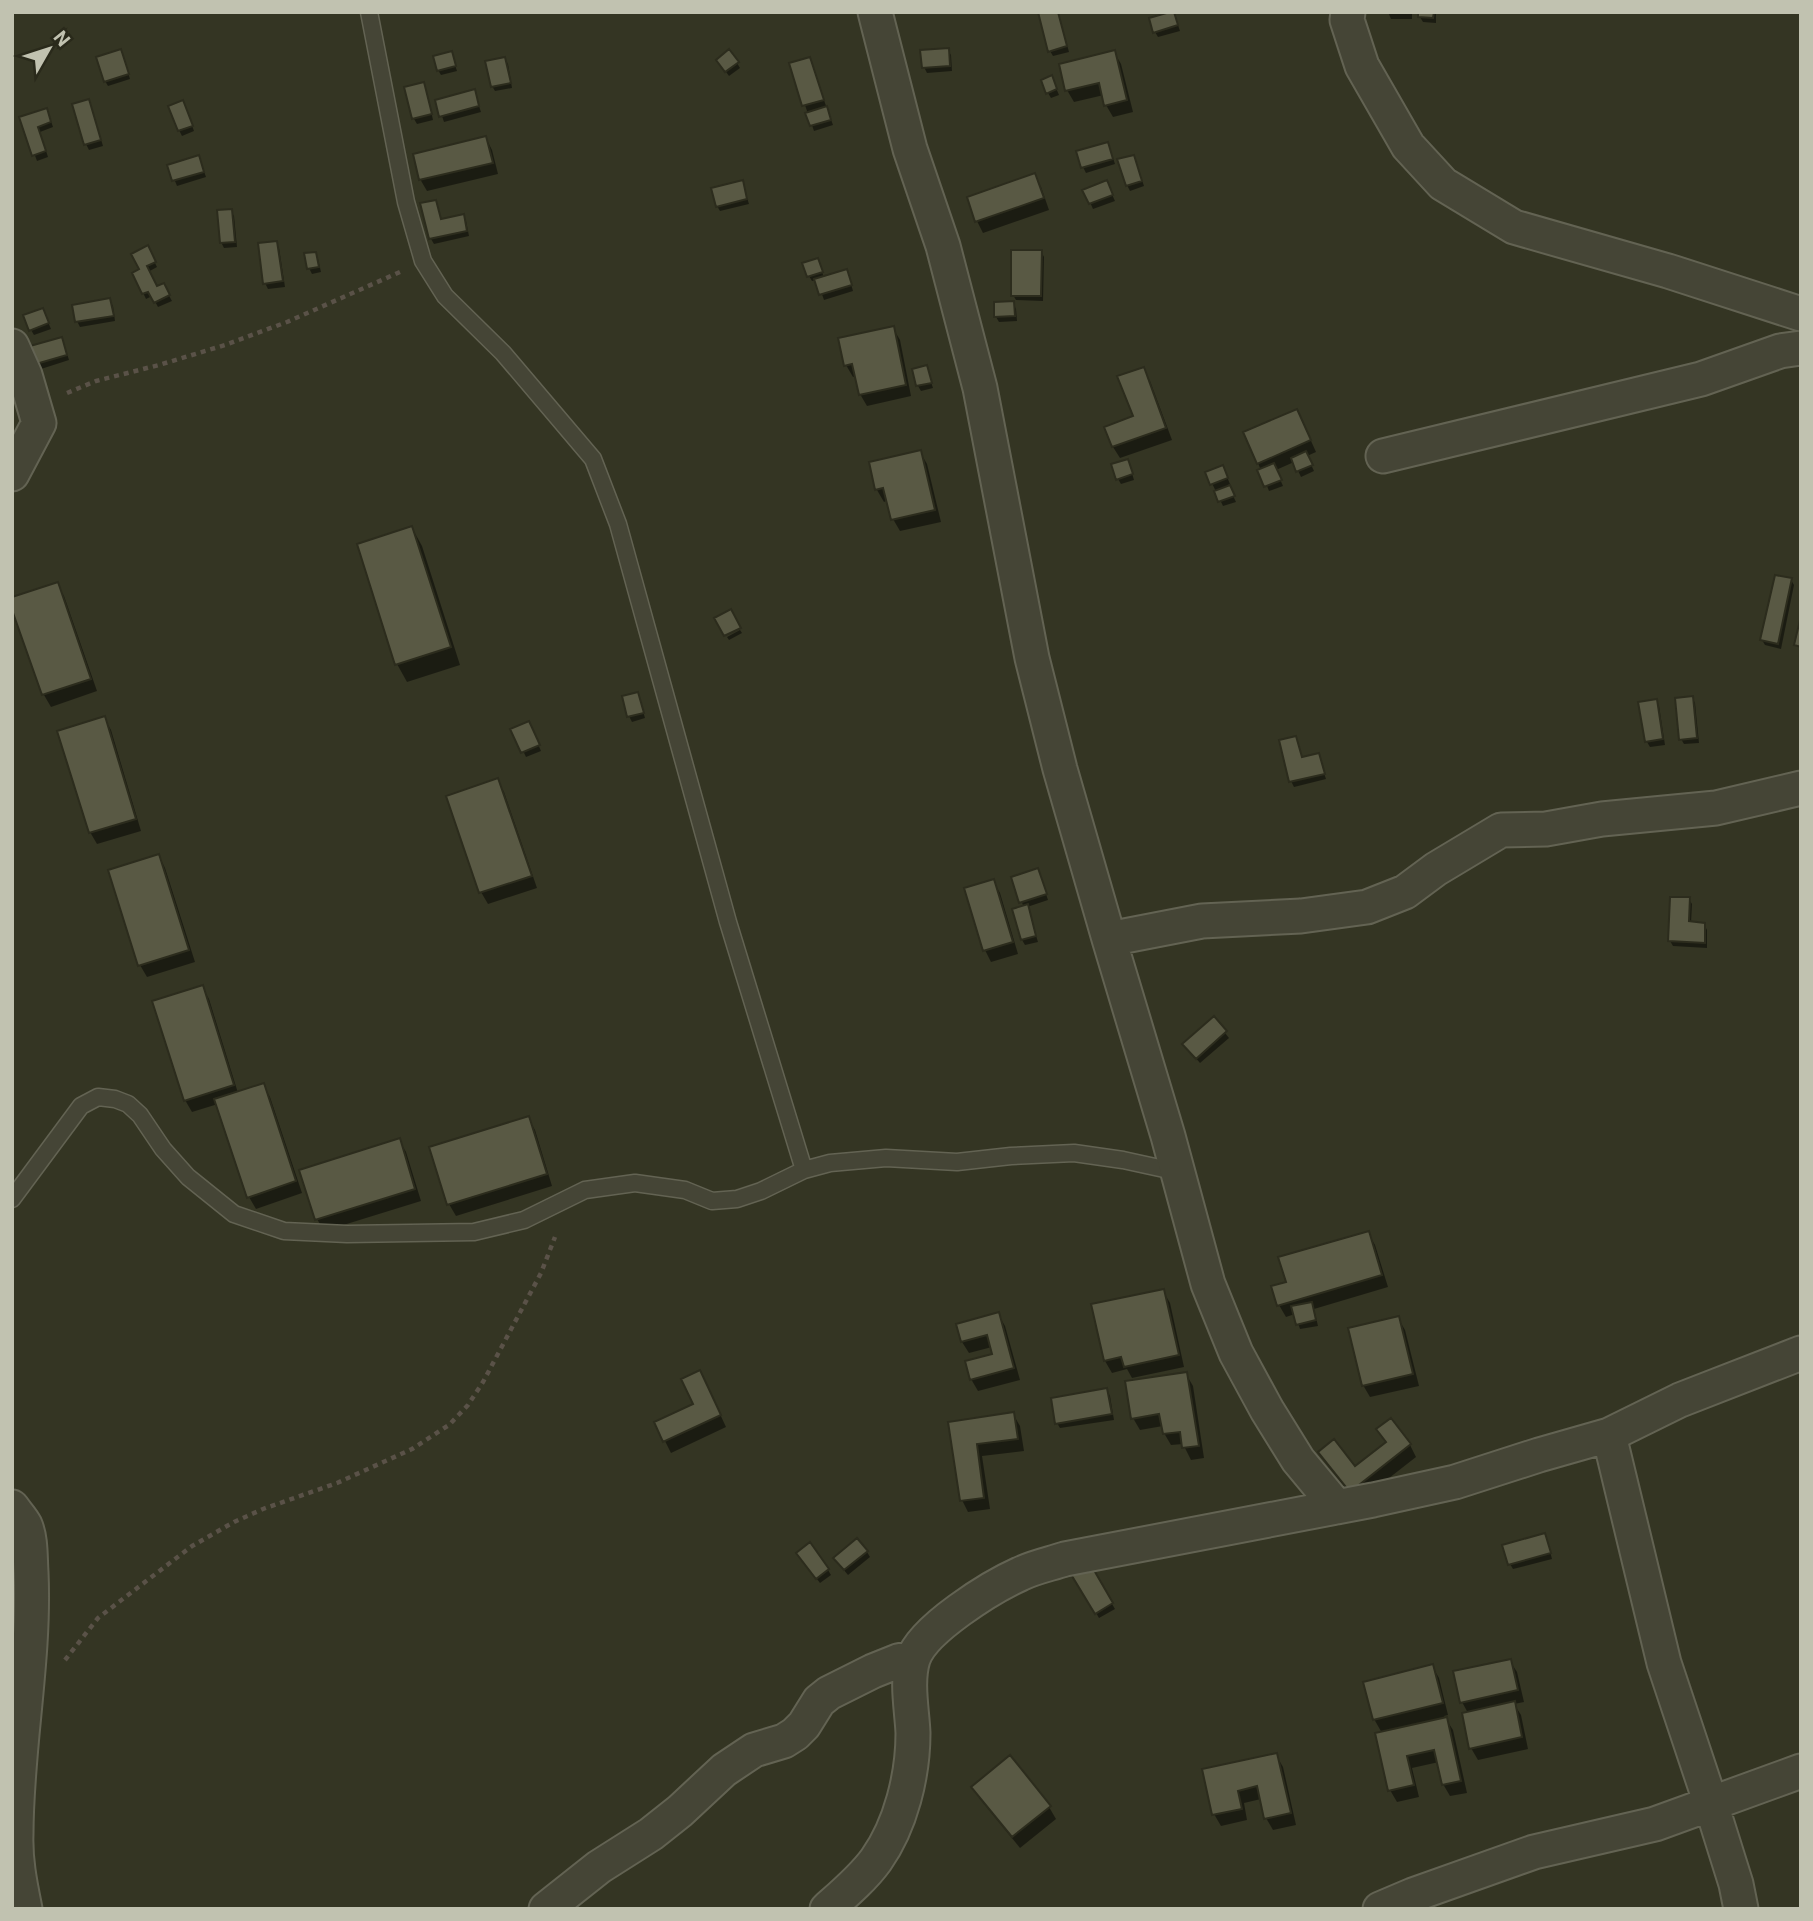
<svg xmlns="http://www.w3.org/2000/svg" width="1813" height="1921" font-family="Roboto,sans-serif">
<rect width="100%" height="100%" fill="#343523"/>
<path fill="#0007" d="M1039,12H1058L1069,52L1053,56L1050,51Z
M1388,12H1412V19H1391Z
M1420,12H1436V23L1423,22L1420,17Z
M1176,19L1180,31L1158,37L1155,32Z
M948,50L951,55L952,71L927,73L924,67Z
M1114,52L1121,64L1133,112L1113,117L1106,105L1104,95L1074,102L1067,90Z
M451,53L457,71L441,75L438,70Z
M123,56L130,79L108,86L105,81Z
M505,59L508,64L512,88L495,91L492,86Z
M809,59L833,125L814,131L791,65Z
M737,63L740,68L729,76L721,65Z
M1054,83L1059,95L1051,98L1048,93Z
M406,88L426,89L433,120L417,124L414,119Z
M474,91L481,112L444,122L437,101Z
M91,106L103,146L89,150L86,144Z
M185,107L194,131L182,136L179,130Z
M49,115L53,127L40,132L48,157L37,161L21,118Z
M486,138L492,150L498,174L427,191L420,179Z
M1110,149L1115,164L1086,173L1083,167Z
M1136,162L1144,186L1130,191L1127,185Z
M201,163L206,177L177,186L169,166Z
M1034,175L1041,187L1049,210L983,233L977,221Z
M742,182L749,204L720,211L717,206Z
M1109,188L1115,201L1093,209L1085,191Z
M435,202L442,221L463,216L466,221L469,236L434,244L431,239Z
M231,211L234,216L237,247L224,248L221,242Z
M276,242L279,248L285,287L268,289L265,283Z
M1041,251L1044,257L1043,301L1016,300L1013,295Z
M150,253L157,267L148,272L156,289L163,285L172,301L158,307L152,296L146,299L134,274L141,270Z
M315,254L318,259L321,272L312,274L309,268Z
M820,265L824,278L849,277L853,291L824,300L817,280L812,281L809,276Z
M109,300L113,306L115,321L80,327L77,321Z
M1013,303L1016,309L1017,321L999,322L996,317Z
M45,315L51,329L34,335L31,330Z
M893,328L900,340L911,396L867,406L860,394L856,376L853,377L846,365Z
M64,344L69,360L41,369L38,364Z
M926,367L933,388L921,391L918,386Z
M1143,369L1150,381L1172,440L1120,458L1113,447L1106,428L1135,417Z
M1303,423L1316,452L1307,456L1314,471L1301,477L1294,462L1276,470L1283,486L1269,491L1258,463Z
M920,452L927,464L941,522L900,531L893,519L888,500L884,502L877,490L871,463Z
M1130,467L1134,480L1121,484L1118,479Z
M1225,472L1230,484L1228,485L1236,502L1223,506L1207,473Z
M412,528L422,546L460,665L407,682L397,664Z
M1791,580L1794,585L1781,649L1765,645L1762,640Z
M57,584L64,596L97,691L51,707L44,695L12,604Z
M740,630L742,633L729,640L727,637Z
M638,694L645,718L632,722L629,716Z
M1692,697L1695,703L1699,743L1684,744L1681,739Z
M1656,701L1659,706L1665,745L1650,747L1647,742L1640,703Z
M104,718L111,730L141,831L97,844L90,832Z
M531,728L541,751L526,757L513,730Z
M1318,755L1326,779L1294,787L1291,781L1302,759Z
M497,780L504,792L537,888L488,904L481,892L448,797Z
M159,856L165,868L195,962L147,977L140,965Z
M1040,876L1048,900L1027,907L1038,942L1025,945L1022,940L1024,908L1013,878Z
M993,881L1000,893L1018,954L991,962L985,950Z
M1689,899L1692,904L1691,923L1704,924L1707,930V948L1673,946L1670,941Z
M202,987L209,999L238,1093L263,1085L270,1097L302,1193L256,1209L249,1197L218,1104L192,1112L185,1100Z
M1213,1018L1229,1038L1200,1063L1188,1049Z
M528,1118L535,1130L552,1186L456,1216L449,1204Z
M399,1140L406,1152L421,1201L324,1231L317,1219Z
M1368,1233L1375,1245L1388,1287L1314,1309L1318,1326L1300,1329L1295,1314L1286,1317L1279,1305L1273,1288L1288,1283Z
M1163,1291L1170,1303L1184,1367L1132,1378L1127,1369L1112,1373L1105,1361L1093,1306Z
M998,1314L1005,1326L1020,1380L978,1391L971,1379L994,1356L992,1347L969,1353L962,1342Z
M1398,1318L1405,1330L1419,1386L1370,1397L1363,1385Z
M1186,1374L1193,1386L1204,1458L1191,1460L1183,1444L1171,1445L1164,1433L1163,1426L1140,1430L1133,1418Z
M706,1384L726,1427L671,1453L665,1441L695,1405Z
M1107,1390L1110,1396L1114,1420L1060,1428L1057,1423Z
M1013,1414L1020,1426L1024,1451L982,1456L990,1509L968,1512L962,1500L950,1423Z
M1378,1430L1410,1445L1416,1457L1357,1503L1327,1464L1320,1452L1355,1469L1387,1443Z
M1547,1540L1552,1559L1513,1569L1510,1564Z
M867,1552L870,1557L848,1575L838,1563Z
M801,1558L828,1570L831,1575L820,1583Z
M1090,1567L1115,1609L1099,1618L1075,1576Z
M1510,1661L1517,1672L1524,1702L1514,1704L1521,1715L1528,1749L1478,1760L1471,1748L1468,1713L1462,1702Z
M1432,1666L1439,1678L1448,1715L1444,1716L1453,1730L1467,1793L1450,1796L1443,1784L1439,1762L1412,1768L1419,1797L1397,1802L1390,1790L1382,1733L1374,1719Z
M1276,1755L1283,1767L1296,1825L1273,1830L1266,1818L1261,1799L1244,1803L1247,1820L1221,1826L1214,1814Z
M974,1787L1049,1807L1056,1819L1020,1848L980,1799Z"/>
<path fill="#595944" stroke="#2c2c1d" stroke-width="2" d="M1038,12H1058L1067,46L1048,52Z
M1170,12H1174L1178,25L1153,33L1149,18Z
M1418,12H1434L1433,18L1418,17Z
M949,48L950,66L922,68L920,50Z
M121,49L129,74L104,82L96,57Z
M729,49L739,62L725,72L716,60Z
M1115,50L1127,100L1104,106L1099,83L1065,91L1059,64Z
M452,51L456,66L437,71L433,56Z
M505,57L511,83L491,87L485,61Z
M810,57L824,100L802,106L789,63Z
M1052,75L1057,89L1046,94L1041,80Z
M424,82L432,114L412,119L404,87Z
M475,89L479,106L439,117L435,100Z
M89,99L101,140L84,145L72,104Z
M183,100L193,126L178,131L168,106Z
M827,106L831,120L810,126L805,113Z
M47,108L51,122L38,127L46,151L32,156L19,117Z
M486,136L493,163L419,180L413,154Z
M1108,142L1113,159L1081,168L1076,151Z
M199,155L204,172L172,181L167,165Z
M1134,155L1142,181L1126,186L1117,159Z
M1035,173L1044,198L975,222L967,197Z
M743,180L747,199L716,207L711,188Z
M1107,180L1113,195L1089,204L1082,190Z
M436,200L441,219L464,214L467,231L429,239L420,203Z
M232,209L235,242L220,243L217,210Z
M277,241L283,281L263,284L258,243Z
M148,245L156,262L147,266L157,286L164,283L170,295L154,303L148,292L142,294L132,273L139,269L131,254Z
M1011,250H1042L1041,296H1011Z
M316,252L319,267L307,269L304,253Z
M818,258L823,272L807,277L802,263Z
M847,269L852,285L819,295L814,279Z
M110,298L114,316L75,322L72,305Z
M1014,301L1015,316L994,317V302Z
M43,308L49,323L29,331L23,315Z
M894,326L906,385L859,395L852,364L844,366L838,338Z
M62,337L67,355L36,364L30,346Z
M927,365L932,383L916,386L912,369Z
M1144,367L1166,428L1112,447L1104,427L1133,416L1117,376Z
M1297,409L1311,440L1257,464L1243,432Z
M921,450L935,510L891,520L883,488L875,490L869,462Z
M1306,451L1313,465L1296,472L1291,458Z
M1128,459L1133,474L1116,480L1111,464Z
M1274,463L1282,480L1264,487L1257,470Z
M1223,465L1228,478L1210,485L1205,472Z
M1230,485L1235,496L1218,502L1214,491Z
M412,526L451,647L395,665L357,544Z
M1775,575L1792,578L1778,644L1760,640Z
M58,582L91,679L42,695L12,610V597Z
M731,609L741,628L724,636L714,618Z
M1801,616V647L1794,645Z
M638,692L644,713L627,717L622,696Z
M1693,696L1697,738L1679,740L1675,698Z
M1657,699L1663,739L1645,742L1638,702Z
M105,716L136,819L89,833L57,731Z
M529,721L540,745L521,753L510,729Z
M1296,736L1302,757L1319,753L1325,774L1289,782L1279,740Z
M498,778L532,876L479,893L446,796Z
M159,854L189,950L138,966L108,870Z
M1038,868L1047,894L1019,903L1011,877Z
M994,879L1013,942L983,951L964,888Z
M1670,897H1690L1689,921L1705,923V943L1668,941Z
M1028,904L1036,936L1021,940L1012,909Z
M203,985L234,1085L184,1101L152,1001Z
M1214,1016L1227,1031L1196,1059L1182,1044Z
M264,1083L296,1181L247,1198L214,1099Z
M529,1116L547,1174L447,1205L429,1147Z
M400,1138L415,1189L315,1220L299,1170Z
M1369,1231L1382,1275L1277,1306L1271,1286L1286,1282L1278,1257Z
M1164,1289L1179,1355L1124,1367L1121,1357L1104,1361L1091,1304Z
M1312,1302L1316,1320L1296,1325L1291,1306Z
M999,1312L1014,1368L970,1380L965,1361L992,1354L987,1335L961,1342L956,1324Z
M1399,1316L1413,1374L1362,1386L1348,1328Z
M700,1370L721,1415L663,1442L654,1422L693,1404L681,1379Z
M1187,1372L1199,1446L1182,1448L1180,1432L1163,1434L1159,1414L1131,1419L1125,1381Z
M1107,1388L1112,1414L1055,1424L1051,1398Z
M1014,1412L1018,1439L977,1444L984,1498L960,1501L948,1422Z
M1391,1418L1411,1444L1350,1492L1318,1452L1334,1439L1355,1466L1386,1442L1376,1429Z
M1545,1533L1551,1553L1508,1565L1502,1545Z
M857,1538L868,1551L844,1570L833,1558Z
M810,1542L829,1569L816,1579L796,1553Z
M1091,1565L1113,1603L1095,1614L1072,1576Z
M1511,1659L1518,1690L1460,1703L1453,1671Z
M1433,1664L1443,1703L1373,1720L1363,1682Z
M1515,1701L1522,1737L1469,1749L1462,1713Z
M1447,1717L1461,1781L1442,1785L1434,1750L1407,1756L1414,1785L1388,1791L1375,1733Z
M1277,1753L1291,1813L1264,1819L1257,1786L1238,1791L1242,1809L1212,1815L1202,1769Z
M1010,1755L1051,1806L1012,1837L971,1787Z"/>
<g fill="none" stroke-linecap="round" stroke-linejoin="round">
<g stroke="#636353" stroke-width="19">
<path id="service" d="M369,12L406,202L423,261L445,296L503,353L593,459L618,524L728,922L804,1170
M12,1199L81,1106L98,1097L115,1099L128,1104L140,1115L163,1149L188,1177L234,1214L284,1231L347,1234L474,1232L524,1220L585,1190L635,1183L685,1190L712,1201L737,1199L761,1191L804,1170L830,1163L886,1158L957,1162L1011,1156L1074,1153L1123,1160L1178,1172"/>
</g>
<g stroke="#636353" stroke-width="37">
<path id="minor" d="M875,12L910,149L943,246L980,388L1032,658L1060,769L1109,939L1168,1136L1208,1284L1236,1353L1267,1410L1298,1460L1337,1507
M1348,12L1347,20L1362,66L1408,146L1443,184L1514,227L1668,271L1801,314
M12,346L25,375L39,423L12,474
M1383,456L1701,379L1780,351L1801,348
M1109,939L1202,921L1301,916L1367,907L1405,892L1436,869L1501,830L1546,829L1602,819L1716,808L1801,788
M1609,1435L1664,1663L1711,1804L1736,1884L1741,1909
M12,1507C16,1513 22,1519 25,1525C31,1538 30,1558 31,1572C35,1660 16,1747 16,1834C15,1860 20,1884 25,1909
M546,1909L599,1867L651,1834L680,1811L724,1770L754,1750L784,1741L795,1734L804,1725L819,1701L829,1693L873,1671L898,1661L913,1658
M827,1909C844,1894 863,1878 876,1860C901,1825 913,1775 913,1733C912,1710 906,1682 913,1659C923,1629 991,1587 1020,1574C1034,1567 1050,1564 1065,1559L1373,1500L1455,1482L1539,1455L1609,1435L1680,1400L1801,1353
M1380,1909L1413,1895L1534,1852L1655,1824L1801,1771"/>
</g>
<path stroke="#5a5248" stroke-width="4.5" stroke-dasharray="5 5" stroke-linecap="butt" d="M67,393L96,381L159,365L225,345L287,322L400,272
M65,1660L98,1618L192,1546L234,1522L263,1509L337,1483L412,1449L449,1425L468,1405L483,1382L541,1273L555,1237"/>
<use href="#service" stroke="#454536" stroke-width="16"/>
<use href="#minor" stroke="#454536" stroke-width="33"/>
</g>
<rect width="1813" height="1921" fill="none" stroke="#c1c2b0" stroke-width="28"/>
<g transform="translate(49 49) rotate(51)" stroke="#2a2a1b" stroke-width="5" paint-order="stroke">
<path d="M0-5L12 26L0 18L-12 26Z" fill="#c1c2b0"/>
<text y="-10" font-size="19" font-weight="bold" text-anchor="middle" fill="#c1c2b0">N</text>
</g>
</svg>
